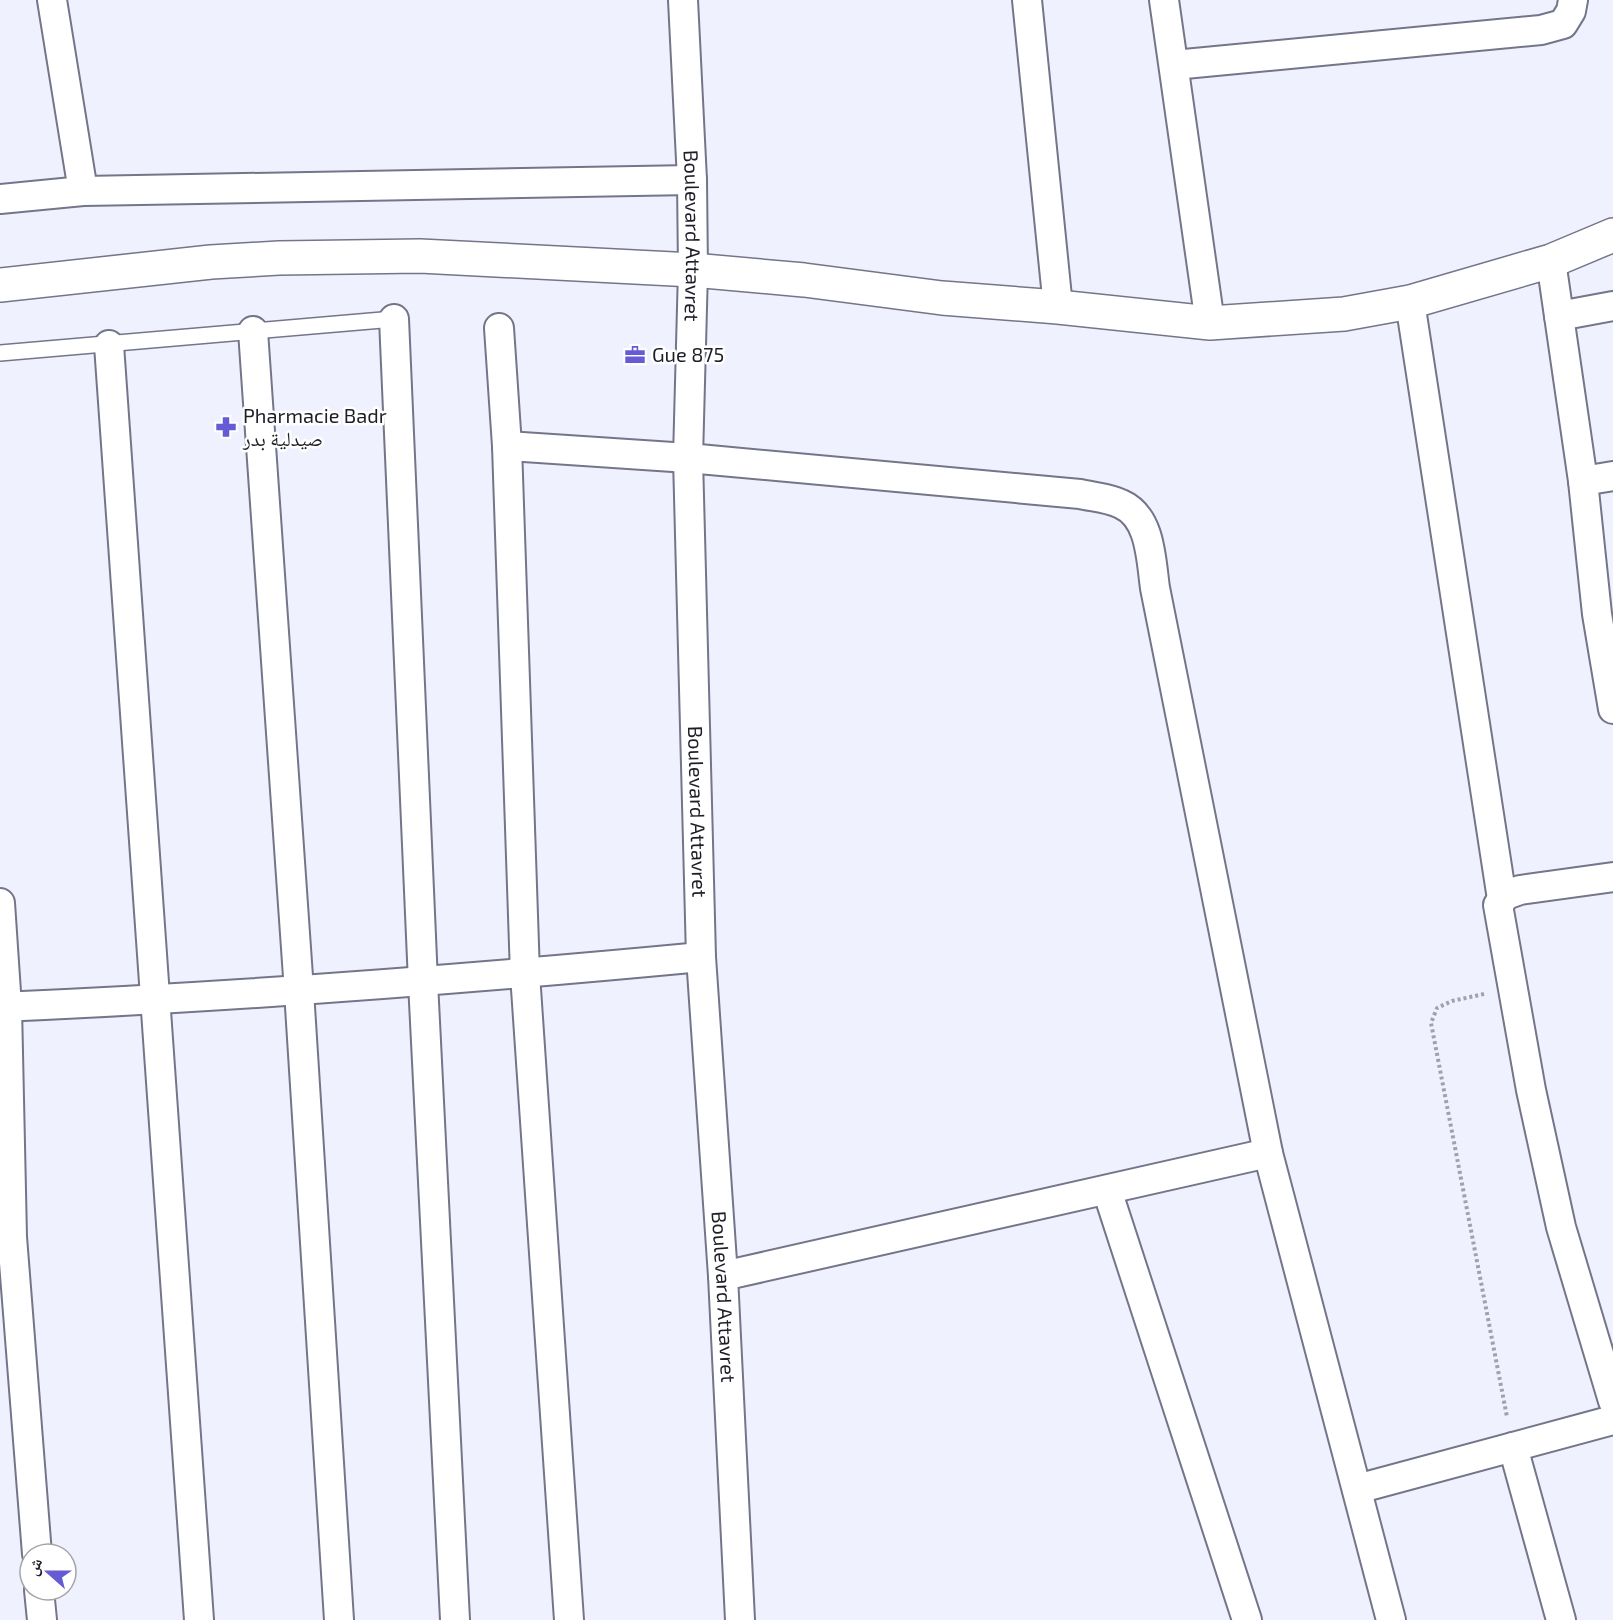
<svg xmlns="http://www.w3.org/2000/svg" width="1613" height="1620" font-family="'Exo 2','Noto Naskh Arabic',sans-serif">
<rect width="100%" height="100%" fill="#f0f1ff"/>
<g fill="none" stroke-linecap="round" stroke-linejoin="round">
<g stroke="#737589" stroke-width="18">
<path id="service" d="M0,353L394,319"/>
</g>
<g stroke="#737589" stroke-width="32">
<g id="minor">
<path d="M52,0L83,191"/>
<path id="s1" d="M683,0L692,180L693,270L688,458L701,957L723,1276L740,1620"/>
<path d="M1027,0L1058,307"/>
<path d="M1164,0L1210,323"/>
<path d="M1174,65L1541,30L1563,24L1571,11L1573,0"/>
<path d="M0,199L83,191L692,180"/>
<path d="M1551,261L1583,481L1597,614L1613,709"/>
<path d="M1410,302L1502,899"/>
<path d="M1559,316L1613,306"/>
<path d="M394,319L423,982L455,1620"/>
<path d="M499,328L507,446L525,974L569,1620"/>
<path d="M253,331L299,991L339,1620"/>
<path d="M109,345L199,1620"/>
<path d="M507,446L688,458L1080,494C1094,497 1109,498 1121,504C1151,517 1151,560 1155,588L1268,1153L1391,1620"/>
<path d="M1583,481L1613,476"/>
<path d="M1613,877L1520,890L1506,895L1498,905L1531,1090L1561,1227L1613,1401"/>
<path d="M0,903L7,1007L12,1237L37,1554"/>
<path d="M0,1007C234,997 468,979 701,957"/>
<path d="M1107,1190L1247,1620"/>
<path d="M723,1276L1268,1153"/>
<path d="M1513,1447L1561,1620"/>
<path d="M1357,1489L1613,1420"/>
<path d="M39,1590L42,1620"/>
</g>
</g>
<g stroke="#737589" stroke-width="36">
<path id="tertiary" d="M0,285L211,262L279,258L420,256L693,270L804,280L942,298L1058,307L1210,323L1344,314L1410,302L1551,261L1613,235"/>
</g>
<path stroke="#a0a1ad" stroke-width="4" stroke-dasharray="3 3" stroke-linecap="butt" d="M1484,994L1452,1001L1437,1008L1431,1023L1507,1417"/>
<use href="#service" stroke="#fff" stroke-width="15"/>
<use href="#minor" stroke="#fff" stroke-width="28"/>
<use href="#tertiary" stroke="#fff" stroke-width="33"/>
</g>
<defs>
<g id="office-bare" transform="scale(1.62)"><path d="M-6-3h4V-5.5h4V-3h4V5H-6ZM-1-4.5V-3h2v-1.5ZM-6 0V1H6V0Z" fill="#655bd4" stroke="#fff" stroke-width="2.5" paint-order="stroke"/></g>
<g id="pharmacy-bare" transform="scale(1.62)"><path d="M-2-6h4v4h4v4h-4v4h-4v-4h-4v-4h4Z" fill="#655bd4" stroke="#fff" stroke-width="2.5" paint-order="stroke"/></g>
</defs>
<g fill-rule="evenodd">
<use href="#office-bare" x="635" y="355"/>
<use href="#pharmacy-bare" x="226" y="427"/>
</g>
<g text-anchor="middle" stroke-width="5" stroke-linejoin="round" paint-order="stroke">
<g font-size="20" fill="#1d1e26" stroke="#fff">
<text dy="7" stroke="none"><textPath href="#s1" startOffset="236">Boulevard Attavret</textPath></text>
<text dy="7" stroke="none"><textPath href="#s1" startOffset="812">Boulevard Attavret</textPath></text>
<text dy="7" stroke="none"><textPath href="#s1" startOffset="1298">Boulevard Attavret</textPath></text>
</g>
<g font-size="20" fill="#1d1e26" stroke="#fff" text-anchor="start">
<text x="652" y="362">Gue 875</text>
<text x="243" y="423">Pharmacie Badr<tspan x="243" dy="23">صيدلية بدر</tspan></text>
</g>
</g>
<g transform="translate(48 1572) rotate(291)"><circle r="28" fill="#ffffff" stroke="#a5a5a8" stroke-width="1.5"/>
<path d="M0-4.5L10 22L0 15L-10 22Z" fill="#655bd4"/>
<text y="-9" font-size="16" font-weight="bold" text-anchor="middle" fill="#1d1e26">ش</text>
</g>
</svg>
